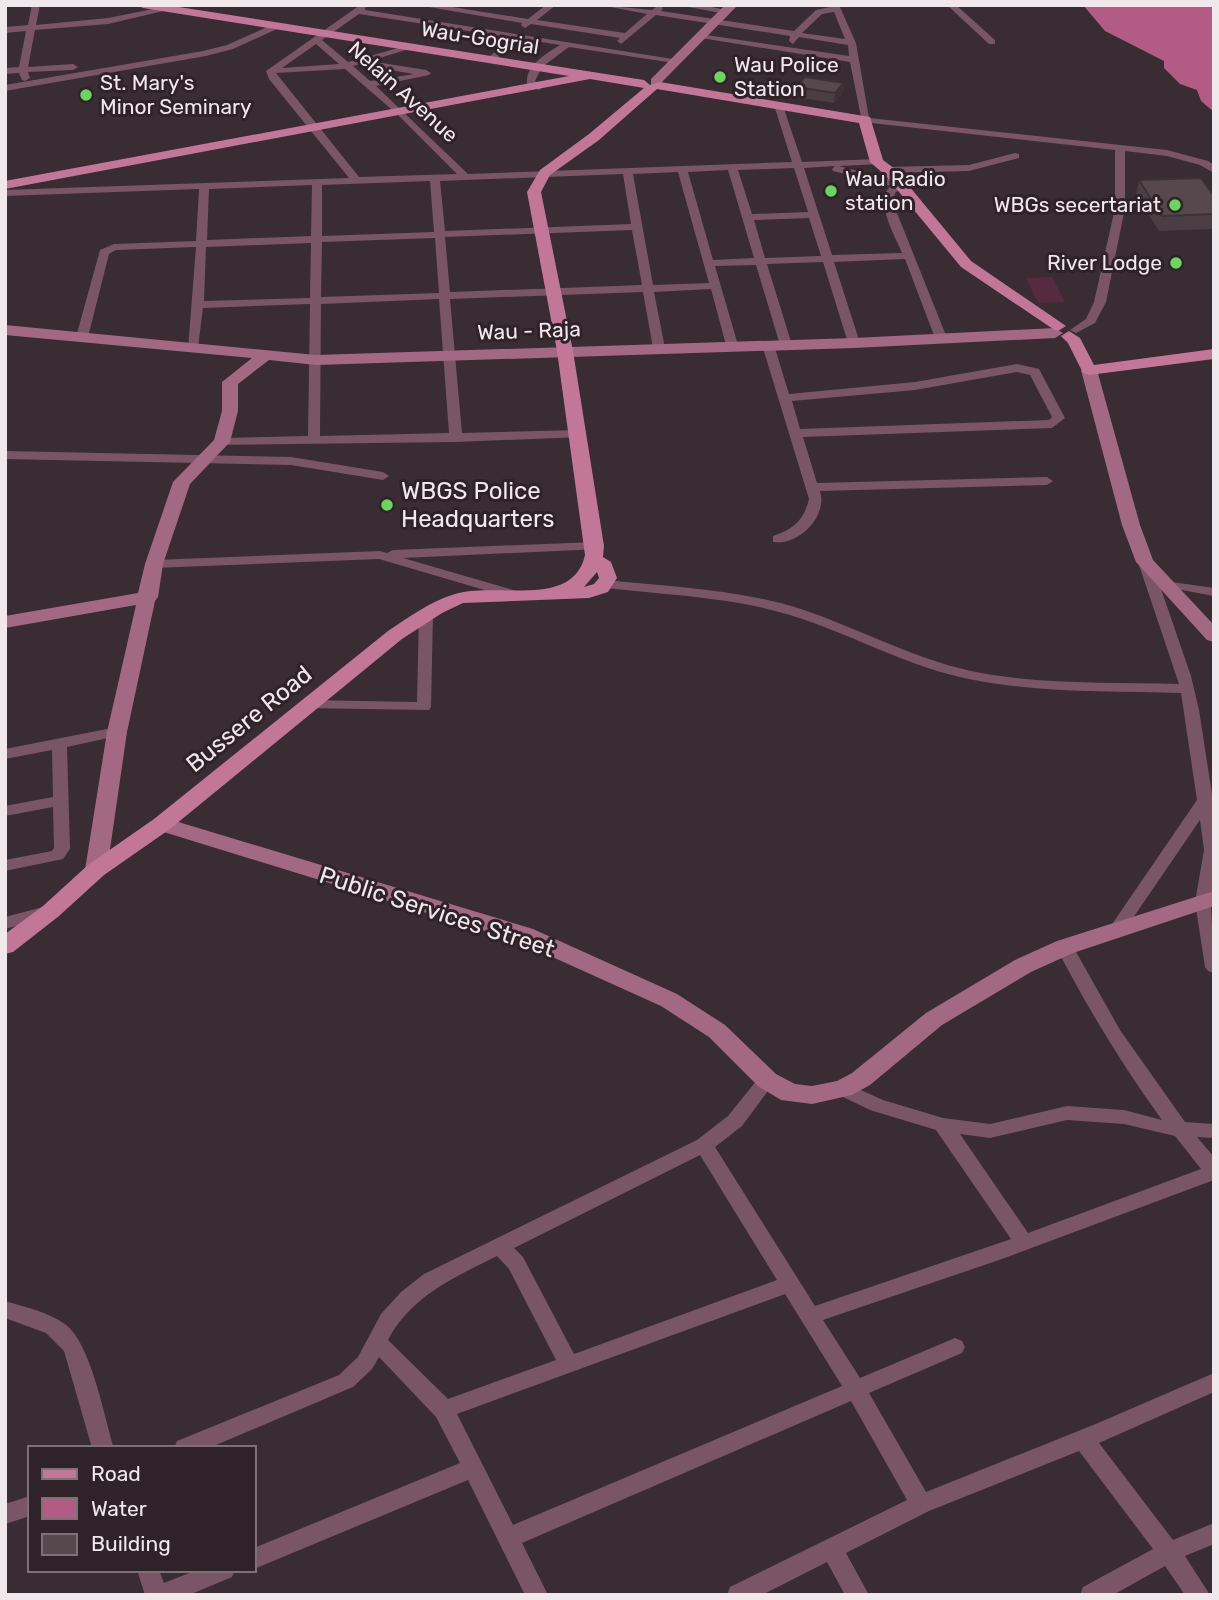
<svg xmlns="http://www.w3.org/2000/svg" width="1219" height="1600" font-family="Rubik,sans-serif">
<rect width="100%" height="100%" fill="#392c32"/>
<path fill="#582a40" d="M1052,277L1065,302L1038,303L1026,278Z"/>
<path fill="#b25c85" d="M1083,5H1214V112L1201,101L1197,90L1180,84L1164,68V61L1105,31Z"/>
<g fill="none" stroke-linecap="round" stroke-linejoin="round">
<path fill="#7a5565" fill-rule="evenodd" d="M32,5H40L36,25L108,18L168,6L172,9L108,24L35,30L28,67L73,64L78,67L73,70L28,72L30,78L25,81L22,80L19,73L5,74V68L19,67L26,31L5,33V27L28,25Z
M360,5H366L365,10L679,60L674,63L569,47L542,67L535,81L544,87L539,90L527,84C525,65 546,54 560,45L523,39L490,63L487,62V58L514,38L359,14L322,40L348,62L409,45V49L370,61L426,70L431,73L429,75L376,86L468,174L792,162L774,105L782,103L802,162L877,159L881,160V164L839,166L903,183V187L895,193L893,203L947,338L941,341L935,338L905,259L834,262L860,343L854,346L848,343L823,262L767,264L792,345L786,348L780,345L756,265L715,266L738,345L732,348L726,345L711,289L654,292L665,348L659,351L653,348L643,292L450,299L462,433L579,430L583,431V437L456,442L218,445L216,442L222,438L308,436L310,304L203,308L198,347L196,349H188L196,247L116,250L109,254L88,337L82,340L78,339L76,337L100,250L114,244L196,241L199,189L5,196V190L349,178L269,79L266,71ZM316,44L339,64L282,68ZM361,64L365,66L414,74L370,81L353,66ZM345,69L398,115L457,174L359,177L276,73ZM835,166L832,169L833,171L891,186C873,200 895,235 902,253L832,255L804,168ZM794,168L808,212L752,214L738,170ZM728,170L754,258L713,260L688,172ZM678,172L709,283L653,285L633,174ZM623,174L631,224L445,231L440,181ZM430,181L434,232L322,236V185ZM312,185L311,236L207,240L209,189ZM809,218L821,256L765,258L754,220ZM632,230L642,285L450,292L445,237ZM435,238L439,293L321,297L322,242ZM311,243L310,298L204,301L206,247ZM439,299L449,433L320,436L321,304Z
M417,5H440L528,19L546,5H556L537,20L625,33L647,14L600,5L652,10L659,5L663,8L661,11L794,31L816,10L839,5L856,43L869,118L1167,150L1208,161L1214,165V173L1200,165L1167,156L1125,151V208L1106,302L1095,323L1076,333L1070,330L1086,319L1094,302L1115,208V150L862,122L850,62L695,37L699,34L849,56L848,45L799,37L793,44L789,41L790,36L656,15L621,44L617,41L620,38L531,24L525,28L521,25L522,23ZM834,12L845,39L802,33L822,14Z
M678,5H703L730,11L726,14Z
M947,5H956L995,40V44H989Z
M276,23L280,26L279,28L233,49L206,56L5,91V85L203,51L227,45Z
M1015,153L1019,154V158L969,171L887,173L882,170L887,167L969,165Z
M768,342L774,345L789,394L915,382L1017,364L1039,369L1065,418L1052,428L803,437L817,483L1047,477L1053,481L1047,485L820,491C828,516 799,546 773,542V536C794,529 804,520 809,499L762,345ZM1017,372L1030,375L1052,417L1049,420L800,429L792,401L915,390Z
M5,451L291,457L383,472L389,476L383,480L291,465L5,459Z
M595,542L602,546L600,549L403,558L520,592L522,595L515,599L379,559L154,568L147,564L154,560L380,551L387,553L393,550Z
M1145,558L1152,562L1158,580L1214,588V596L1160,586L1191,676L1199,710L1214,807V888L1211,902L1214,973L1208,971L1205,967L1195,902L1204,850L1200,820L1122,934H1110L1108,930L1197,800L1181,693C1112,691 1042,693 974,680C909,668 852,634 790,615C731,597 667,595 606,588L599,584L606,580C671,587 738,589 801,609C858,628 912,658 971,671C1039,685 1110,682 1179,684L1138,562Z
M426,610L433,614L431,707L429,710L303,708L301,705L303,702L308,700L417,702L419,614Z
M117,727L122,729L125,732L122,735L67,747L70,849L63,859L5,871V860L52,851L54,848L53,807L5,816V806L53,797L52,750L5,759V749Z
M47,906L53,908L55,912L53,916L5,929V917Z
M1065,941L1071,943L1120,1030L1185,1122L1214,1124V1138L1197,1137L1214,1157V1180L1002,1259L823,1320L860,1378L948,1341L955,1338L962,1341L965,1347L962,1353L869,1393L926,1492L1098,1423L1214,1373V1392L1099,1443L1173,1540L1214,1523V1544L1185,1556L1210,1595H1185L1165,1566L1113,1595H1080L1083,1587L1153,1549L1079,1451L929,1511L846,1553L869,1595H845L827,1562L762,1595H727L730,1587L907,1500L851,1401L522,1543L548,1595H525L468,1480L254,1569V1548L460,1463L436,1417L379,1357L372,1369L353,1387L209,1448H174L177,1441L339,1375L358,1357L381,1314L401,1292L424,1274L697,1140L728,1116L761,1075L767,1073L773,1075L776,1080L742,1126L715,1147L815,1306L1011,1239L936,1130L870,1110L837,1094L834,1089L837,1084L843,1082L883,1100L943,1118L990,1124L1067,1106L1124,1110L1162,1120C1122,1065 1087,1007 1056,947L1059,943ZM1067,1120L1124,1124L1175,1136L1201,1169L1028,1233L960,1134L990,1138ZM700,1155L777,1280L574,1354L523,1257L514,1248ZM497,1256L509,1269L556,1360L448,1399L388,1340C411,1296 455,1277 497,1256ZM785,1294L842,1386L513,1525L457,1414Z
M5,1301C25,1307 48,1312 65,1324C91,1343 104,1416 114,1448H92L64,1351L46,1333L5,1318Z
M30,1496V1516L5,1524V1504Z
M137,1570H159L164,1583L197,1570H235L232,1577L189,1595H145Z"/>
<path fill="#a36983" fill-rule="evenodd" d="M725,5H738L659,85H651V79Z
M5,325L316,355L854,338L1055,328L1063,333L1055,338L854,348L316,365L269,360L238,384V411L230,442L190,484L163,564L158,597L155,601L127,732L107,870L104,875L96,877L88,875L85,870L107,732L136,605L5,628V616L138,593L145,564L173,482L214,440L222,411V382L252,358L5,335Z
M1089,365L1097,370L1140,525L1153,560L1214,625V642L1207,640L1136,562L1122,525L1081,370Z
M162,817L533,929L677,994L725,1025L776,1074L795,1084L812,1086L837,1081L852,1073L926,1013L1015,960L1057,941L1214,891V906L1073,953L1031,972L942,1025L870,1085L852,1095L812,1104L781,1100L758,1086L709,1037L661,1006L517,941L154,829L151,824L154,819Z"/>
<path fill="#c27799" fill-rule="evenodd" d="M137,5H166L644,80L650,85L660,82L870,117L883,160L895,169L971,261L1066,326L1058,331L1053,329L961,267L885,175L870,162L859,123L657,89L599,140L550,175L541,192L573,351L604,546L603,557L611,562L617,578L608,592L589,598L463,603L442,613L402,639L170,829L104,875L59,916L13,952L5,954V934L43,906L88,865L154,819L388,631C409,617 431,601 455,594C494,581 573,610 585,555L557,351L527,192L540,170L589,134L644,88L590,79L5,189V181L569,76L143,8ZM597,572L599,578L594,584L584,587Z
M1069,331L1080,338L1094,365L1214,349V359L1089,375L1083,373L1068,343L1061,336Z"/>
</g>
<path fill="#4a3e42" d="M844,83L843,93L834,103L795,97L796,87Z
M1139,180L1214,196V229L1159,231L1136,195Z"/>
<path fill="#3c3236" d="M844,83L843,93L834,103L835,93Z"/>
<path fill="#56484d" stroke="#3c3236" stroke-width="2" d="M805,77L844,83L835,93L796,87Z
M1201,178L1214,196V214L1162,216L1139,180Z"/>
<g fill="#6dd361" stroke="#2f2228" stroke-width="2.5">
<circle cx="720" cy="77" r="7"/>
<circle cx="86" cy="95" r="7"/>
<circle cx="831" cy="191" r="7"/>
<circle cx="1175" cy="205" r="7"/>
<circle cx="1176" cy="263" r="7"/>
<circle cx="387" cy="505" r="7"/>
</g>
<g text-anchor="middle" stroke-width="6" stroke-linejoin="round" paint-order="stroke">
<g font-size="21" fill="#f1e8ec" stroke="#2f2228">
<text transform="translate(480 38) rotate(9)" y="7">Wau-Gogrial</text>
<text transform="translate(403 92) rotate(42)" y="7">Nelain Avenue</text>
<text transform="translate(529 331) rotate(-2)" y="7">Wau - Raja</text>
</g>
<g font-size="21" fill="#f1e8ec" stroke="#2f2228" text-anchor="start">
<text x="734" y="72">Wau Police<tspan x="734" dy="24">Station</tspan></text>
<text x="100" y="90">St. Mary's<tspan x="100" dy="24">Minor Seminary</tspan></text>
<text x="845" y="186">Wau Radio<tspan x="845" dy="24">station</tspan></text>
<text x="1161" y="212" text-anchor="end">WBGs secertariat</text>
<text x="1162" y="270" text-anchor="end">River Lodge</text>
</g>
<g font-size="24" fill="#f1e8ec" stroke="#2f2228" text-anchor="start">
<text x="401" y="499">WBGS Police<tspan x="401" dy="28">Headquarters</tspan></text>
</g>
<g font-size="24" fill="#f1e8ec" stroke="#2f2228">
<text transform="translate(249 719) rotate(-39)" y="8">Bussere Road</text>
<text transform="translate(437 912) rotate(18)" y="8">Public Services Street</text>
</g>
</g>
<rect width="1219" height="1600" fill="none" stroke="#f1e8ec" stroke-width="14"/>
<rect x="28" y="1446" width="228" height="126" fill="#2f2228" stroke="#7d7176" stroke-width="2"/>
<rect x="42" y="1469" width="35" height="10" fill="#c27799" stroke="#7d7176" stroke-width="2"/>
<text x="91" y="1481" font-size="21" fill="#f1e8ec">Road</text>
<rect x="42" y="1498" width="35" height="21" fill="#b25c85" stroke="#7d7176" stroke-width="2"/>
<text x="91" y="1516" font-size="21" fill="#f1e8ec">Water</text>
<rect x="42" y="1534" width="35" height="21" fill="#56484d" stroke="#7d7176" stroke-width="2"/>
<text x="91" y="1551" font-size="21" fill="#f1e8ec">Building</text>
</svg>
